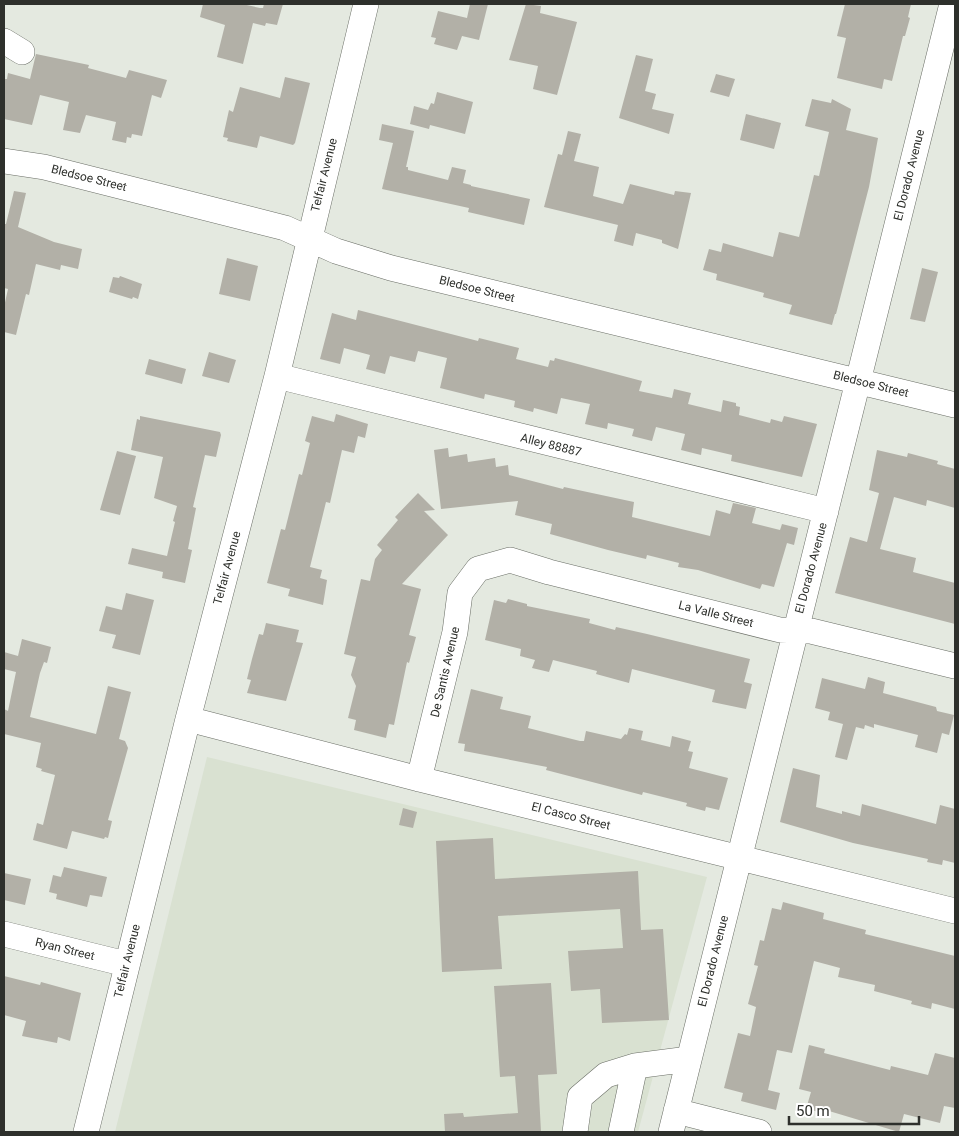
<svg xmlns="http://www.w3.org/2000/svg" width="959" height="1136" font-family="Roboto,sans-serif">
<rect width="100%" height="100%" fill="#e4e9e0"/>
<path fill="#d9e1d1" d="M207,757L707,877L638,1132H115Z"/>
<path fill="#b2b0a7" d="M203,4H242L260,8H263L264,4H283L277,25L266,23L265,26L253,23L243,64L217,57L225,25L200,17Z
M470,4H488L479,40L462,36L457,50L434,44L436,38L431,37L438,11L467,18Z
M526,4L541,6L540,13L577,22L557,95L533,89L538,66L509,60Z
M845,4H911L908,17L910,18L905,36H903L892,81L884,79L882,89L837,78L846,38L837,36Z
M36,54L89,65L88,68L126,78L129,70L167,80L161,98L152,95L142,136L132,134L131,138L127,137L126,143L112,140L116,122L86,115L80,133L63,130L69,102L40,95L32,125L4,119V79H7L8,73L30,79Z
M636,55L653,59L645,91L656,94L652,109L674,114L669,134L619,118Z
M716,74L735,79L729,97L710,92Z
M285,77L310,83L295,143L293,145L260,136L257,148L227,141L228,138L223,137L229,110L233,112L240,87L280,98Z
M437,92L473,102L465,134L430,125L429,129L410,124L414,106L428,110L431,103L434,104Z
M812,99L831,103L832,99L851,109L846,130L878,138L869,187L836,314H835L832,325L789,314L792,305L763,297L764,293L716,280L717,274L703,270L709,249L721,252L723,243L773,257L779,232L799,237L814,175L819,176L829,132L805,126Z
M746,114L781,123L774,149L740,140Z
M382,124L414,131L406,167H408V170L448,180L452,167L466,170L463,183L471,185V186L530,199L524,225L468,212L469,208L382,189L393,143L379,140Z
M568,131L581,134L574,161L599,167L593,196L623,204L630,184L674,195L675,191L691,193L678,249L662,243V240L636,233L633,246L614,241L618,225L544,207L558,154L562,155Z
M14,191L26,193L18,227L54,242L82,249L78,269L61,265L60,270L36,264L29,295L26,294L16,335L4,332V307L8,289L4,288V224H6Z
M227,258L258,266L250,301L219,294Z
M922,268L938,272L925,322L910,319Z
M120,276L142,284L138,299L133,297L132,299L109,292L113,277L119,278Z
M358,310L478,341L479,338L519,348L516,359L548,367L550,360L554,361L555,358L642,381L639,391L672,398L674,389L691,393L688,404L721,412L723,400L736,403V406L740,407L739,415L770,423L771,419L782,422L784,416L817,424L802,477L731,461L732,455L702,448L701,455L681,450L685,434L656,427L652,441L632,436L634,429L608,423L607,429L585,424L590,404L561,398L557,414L534,408L533,412L514,407L515,401L485,394L484,399L440,388L447,358L418,351L415,362L390,356L385,374L366,369L370,355L344,348L340,364L320,359L332,313L356,320Z
M209,352L236,360L229,383L202,376Z
M149,359L186,369L182,384L145,374Z
M336,414L368,424L365,438L358,436L354,453L342,450L330,503L326,502L310,567L322,570L320,578L327,580L323,605L288,596L290,589L267,583L281,529L285,530L299,474L302,475L310,443L305,441L312,416L334,422Z
M140,416L220,432L221,435L216,457L205,455L193,507L196,508L188,549L192,550L185,583L162,578L163,572L128,564L132,548L167,556L175,522L173,521L177,506L154,498L163,457L131,450L137,419L140,420Z
M448,448L449,457L467,454L468,462L495,458L496,467L508,465L509,475L563,489L564,487L634,502L632,517L710,536L716,510L730,514L733,503L756,508L752,523L780,530L782,524L798,528L794,545L787,543L774,587L762,584L760,589L698,570L678,567L679,563L647,555L646,559L608,550L550,534L552,524L515,515L518,501L441,509L434,450Z
M877,450L907,457L908,453L938,461L937,464L955,469V508L927,500L926,506L894,497L880,549L916,558L913,572L955,583V624L835,593L850,537L867,542L879,493L869,490Z
M117,451L136,456L120,515L100,510Z
M418,493L435,510L424,511L448,535L402,584L421,589L409,635L416,637L409,663L407,662L394,725L389,724L386,738L354,730L356,720L348,718L356,686L351,675L356,657L344,654L361,579L370,581L375,559L382,550L377,545L398,520L395,517Z
M126,593L154,600L140,655L112,648L116,635L99,631L106,606L122,610Z
M508,599L527,604V606L590,619L589,623L615,630L616,627L647,634L750,659L744,682L752,684L746,709L712,702L715,690L632,669L629,683L596,674L597,671L553,660L549,672L532,668L535,660L520,656L521,649L485,640L494,600L506,603Z
M266,623L299,630L296,642L303,643L286,701L247,693L251,680L247,679L252,659L259,634L263,635Z
M22,639L51,647L47,663L44,662L40,673L30,717L96,734L108,686L131,692L119,739L125,741L128,748L108,820L112,821L108,838L105,837L104,839L72,831L67,849L33,840L37,823L43,825L55,775L41,771L42,769L36,767L41,743L4,734V709L8,711L16,672L4,669V652L18,656Z
M868,677L885,682L883,693L936,707L937,711L954,715L949,735L942,733L937,753L915,747L918,735L874,724V728L865,725L864,729L856,727L847,760L835,757L843,724L828,720L830,712L815,708L822,678L865,689Z
M471,689L503,697L500,709L531,716L528,728L580,741H584L586,731L621,739L625,734L627,735L629,728L643,731L641,740L670,747L672,736L691,741L688,751L693,752L689,768L728,778L719,810L706,807L705,811L686,806L687,803L643,792L642,795L546,770L547,767L464,751L465,744L458,743Z
M793,768L820,775L816,807L842,814V811L860,816L862,804L936,824L940,805L955,809V863L943,860L942,865L927,862L928,859L853,843L780,822Z
M403,808L417,812L413,828L399,825Z
M493,838L495,879L638,871L641,930L663,929L669,1020L602,1023L600,989L571,991L568,951L623,948L620,909L498,916L502,969L442,972L436,841Z
M64,867L107,877L102,897L90,895L87,907L56,899L57,894L49,892L53,875L61,877Z
M4,873L31,879L25,905L4,900Z
M783,902L824,913L823,919L866,930L865,934L955,956V1009L932,1003L931,1009L911,1004L912,1001L874,991L875,985L838,977L840,968L814,961L792,1053L777,1050L768,1090L780,1093L776,1110L741,1101L743,1093L724,1088L738,1033L750,1036L756,1007L748,1004L758,966L754,965L760,940L764,941L772,908L781,910Z
M4,976L40,985L41,982L81,993L70,1041L58,1037L57,1043L22,1036L26,1021L4,1015Z
M551,983L557,1074L538,1075L541,1132H445L444,1114L463,1113L464,1117L518,1113L515,1076L500,1077L494,986Z
M809,1045L825,1049L824,1053L890,1070L891,1066L928,1075L935,1053L955,1058V1108L944,1106L940,1123L904,1114L899,1132L829,1111L828,1114L806,1109L811,1092L799,1089Z"/>
<g fill="none" stroke-linecap="round" stroke-linejoin="round">
<g stroke="#6a6e66" stroke-width="26">
<path id="minor" d="M4,41L22,52
M4,161L44,167L285,228L336,251L391,268L955,405
M277,376L826,511
M188,719L419,779L955,911
M419,779L455,632L460,593L478,569L510,560L549,572L780,630L811,631L955,666
M4,934L126,964
M676,1111L759,1132
M86,1132L188,719L277,376L366,4
M575,1132L580,1097L606,1075L635,1066L689,1059
M621,1132L635,1066
M671,1132L952,4"/>
</g>
<use href="#minor" stroke="#fff" stroke-width="25"/>
</g>
<g text-anchor="middle" stroke-width="4" stroke-linejoin="round" paint-order="stroke">
<g font-size="12" fill="#2e302c" stroke="#fff">
<text transform="translate(324 175) rotate(-76)" y="4">Telfair Avenue</text>
<text transform="translate(909 175) rotate(-76)" y="4">El Dorado Avenue</text>
<text transform="translate(89 178) rotate(14)" y="4">Bledsoe Street</text>
<text transform="translate(477 289) rotate(14)" y="4">Bledsoe Street</text>
<text transform="translate(871 384) rotate(14)" y="4">Bledsoe Street</text>
<text transform="translate(551 445) rotate(14)" y="4">Alley 88887</text>
<text transform="translate(227 568) rotate(-75)" y="4">Telfair Avenue</text>
<text transform="translate(811 568) rotate(-75)" y="4">El Dorado Avenue</text>
<text transform="translate(716 614) rotate(14)" y="4">La Valle Street</text>
<text transform="translate(445 672) rotate(-77)" y="4">De Santis Avenue</text>
<text transform="translate(571 816) rotate(14)" y="4">El Casco Street</text>
<text transform="translate(65 949) rotate(14)" y="4">Ryan Street</text>
<text transform="translate(127 961) rotate(-76)" y="4">Telfair Avenue</text>
<text transform="translate(713 961) rotate(-76)" y="4">El Dorado Avenue</text>
</g>
</g>
<rect width="959" height="1136" fill="none" stroke="#2e302c" stroke-width="10"/>
<path d="M789 1116v8h130v-8" fill="none" stroke="#2e302c" stroke-width="2.5"/>
<text x="796" y="1116" font-size="15" fill="#2e302c" stroke="#ffffff" stroke-width="4" paint-order="stroke">50 m</text>
</svg>
